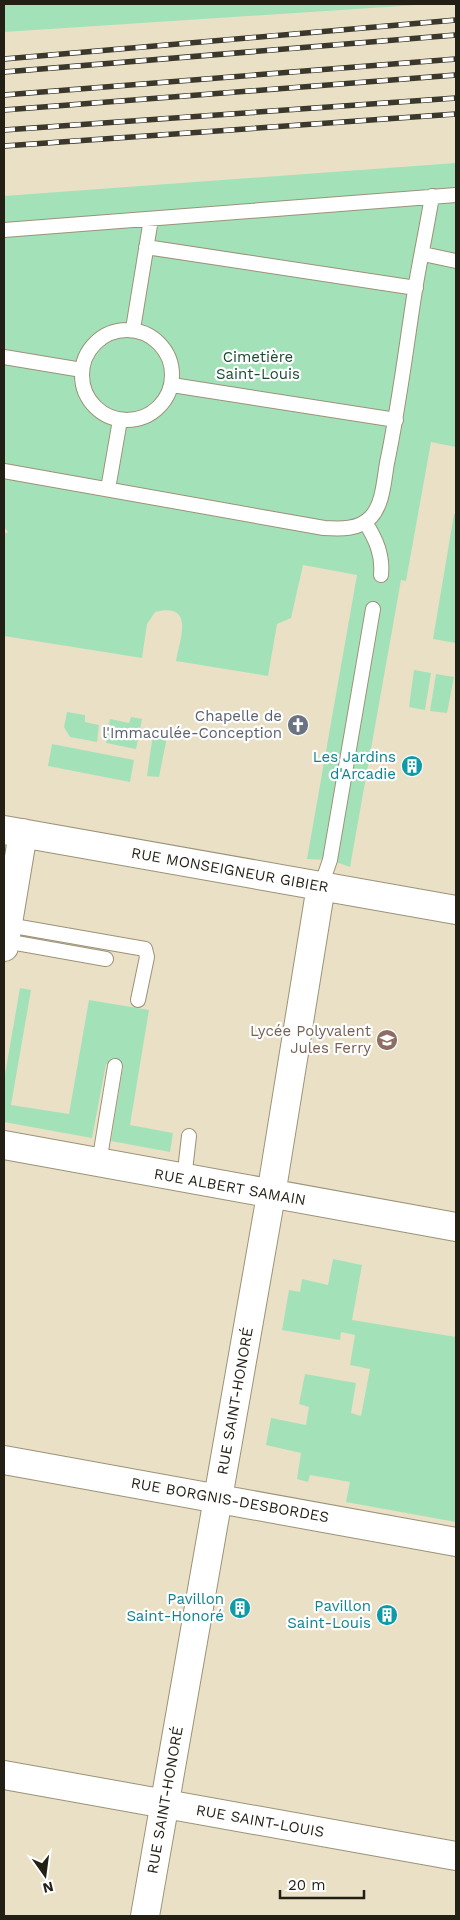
<svg xmlns="http://www.w3.org/2000/svg" width="460" height="1920" font-family="'Work Sans',sans-serif">
<rect width="100%" height="100%" fill="#eae0c5"/>
<path fill="#a3e2b9" d="M4,4H432L4,32Z
M456,163V447L431,442L406,581L401,580L350,867L330,860L307,859L357,575L303,565L291,618L277,624L268,676L176,661C180,638 195,602 155,612L147,624L142,658L4,636V534L8,532L4,527V196Z
M454,514H456V643L433,639Z
M414,670L431,673L425,710L409,707Z
M436,674L454,677L447,713L430,711Z
M67,712L85,715V722L99,725L97,742L70,737L64,727Z
M131,717L142,719L136,749L106,743L110,719L129,723Z
M153,734L167,737L159,777L147,776Z
M52,744L134,760L130,782L48,766Z
M20,988L31,990L11,1105L69,1114L89,1000L149,1010L130,1125L173,1133L170,1152L111,1141L123,1067L106,1064L92,1138L4,1122V1080Z
M333,1259L362,1265L352,1320L456,1337V1522L346,1502L350,1482L310,1475L308,1482L297,1479L301,1453L266,1445L271,1418L306,1425L309,1407L299,1404L305,1374L356,1383L351,1413L361,1416L370,1369L350,1365L355,1335L341,1332L340,1340L282,1330L289,1290L300,1292L302,1279L328,1285Z"/>
<g fill="none" stroke-linecap="round" stroke-linejoin="round">
<g stroke="#9b9278" stroke-width="16">
<path id="service" d="M4,230L456,195
M146,247L416,288
M423,254L456,261
M133,329L151,219
M82 375a45 45 0 1 1 90 0a45 45 0 1 1-90 0Z
M4,357L82,370
M172,385L396,420
M4,471L324,528C340,529 359,530 371,517C383,504 384,480 387,463C399,406 406,348 415,290C420,259 427,227 432,196
M108,489L120,420
M365,522C376,539 383,555 381,575
M321,886L330,860L373,609
M8,925L145,949L147,957L138,1000
M5,941L106,959
M99,1163L115,1066
M184,1179L189,1136"/>
</g>
<g stroke="#9b9278" stroke-width="30">
<path id="minor" d="M4,830L456,910
M4,947L23,833
M4,1145L456,1227
M4,1460L456,1542
M4,1775L456,1856
M145,1916L271,1195L321,886"/>
</g>
<use href="#service" stroke="#fff" stroke-width="14"/>
<use href="#minor" stroke="#fff" stroke-width="28"/>
<g stroke="#3b372a" stroke-width="5.5">
<path id="rail" d="M4,59L456,20
M4,72L456,35
M4,95L456,59
M4,110L456,75
M4,130L456,98
M4,146L456,114"/>
</g>
<use href="#rail" stroke="#fff" stroke-width="4" stroke-dasharray="11" stroke-linecap="butt"/>
</g>
<defs>
<g id="church-disc" transform="scale(1.125)"><circle r="9.5" fill="#6b7280" stroke="#fff"/><path d="M-1.2-6h2.4v3.5h3.3v2.4h-3.3V6h-2.4V-.1h-3.3v-2.4h3.3Z" fill="#fff"/></g>
<g id="building-disc" transform="scale(1.125)"><circle r="9.5" fill="#0f9aa8" stroke="#fff"/><path d="M-4-6H4V6H1V3H-1V6H-4ZM-2.5-4.3h1.7v1.8h-1.7ZM.8-4.3h1.7v1.8H.8ZM-2.5-1h1.7V.8h-1.7ZM.8-1h1.7V.8H.8Z" fill="#fff"/></g>
<g id="school-disc" transform="scale(1.125)"><circle r="9.5" fill="#8d6e63" stroke="#fff"/><path d="M0-5L7-2L0 1L-7-2ZM-4 1L0 2.5L4 1V4Q0 6-4 4Z" fill="#fff"/></g>
</defs>
<g fill-rule="evenodd">
<use href="#church-disc" x="298" y="725"/>
<use href="#building-disc" x="412" y="766"/>
<use href="#school-disc" x="387" y="1040"/>
<use href="#building-disc" x="240" y="1608"/>
<use href="#building-disc" x="387" y="1615"/>
</g>
<g text-anchor="middle" stroke-width="4.5" stroke-linejoin="round" paint-order="stroke">
<g font-size="15" fill="#184b2f" stroke="#fff">
<text x="258" y="362">Cimetière<tspan x="258" dy="17">Saint-Louis</tspan></text>
</g>
<g font-size="15" fill="#5b616d" stroke="#fff" text-anchor="end">
<text x="282" y="721">Chapelle de<tspan x="282" dy="17">l'Immaculée-Conception</tspan></text>
</g>
<g font-size="15" fill="#0d838f" stroke="#fff" text-anchor="end">
<text x="396" y="762">Les Jardins<tspan x="396" dy="17">d'Arcadie</tspan></text>
<text x="224" y="1604">Pavillon<tspan x="224" dy="17">Saint-Honoré</tspan></text>
<text x="371" y="1611">Pavillon<tspan x="371" dy="17">Saint-Louis</tspan></text>
</g>
<g font-size="15" fill="#231f15" stroke="#fff">
<text transform="translate(230 870) rotate(10)" y="5">RUE MONSEIGNEUR GIBIER</text>
<text transform="translate(230 1187) rotate(10)" y="5">RUE ALBERT SAMAIN</text>
<text transform="translate(235 1401) rotate(-80)" y="5">RUE SAINT-HONORÉ</text>
<text transform="translate(230 1500) rotate(10)" y="5">RUE BORGNIS-DESBORDES</text>
<text transform="translate(165 1800) rotate(-80)" y="5">RUE SAINT-HONORÉ</text>
<text transform="translate(260 1821) rotate(10)" y="5">RUE SAINT-LOUIS</text>
</g>
<g font-size="15" fill="#785e54" stroke="#fff" text-anchor="end">
<text x="371" y="1036">Lycée Polyvalent<tspan x="371" dy="17">Jules Ferry</tspan></text>
</g>
</g>
<rect width="460" height="1920" fill="none" stroke="#231f15" stroke-width="10"/>
<g transform="translate(45 1875) rotate(166)" stroke="#ffffff" stroke-width="4" paint-order="stroke">
<path d="M0-4L9 19L0 12L-9 19Z" fill="#231f15"/>
<text y="-8" font-size="14" font-weight="bold" text-anchor="middle" fill="#231f15">N</text>
</g>
<path d="M280 1890v8h84v-8" fill="none" stroke="#231f15" stroke-width="2.5"/>
<text x="288" y="1890" font-size="15" fill="#231f15" stroke="#ffffff" stroke-width="4" paint-order="stroke">20 m</text>
</svg>
